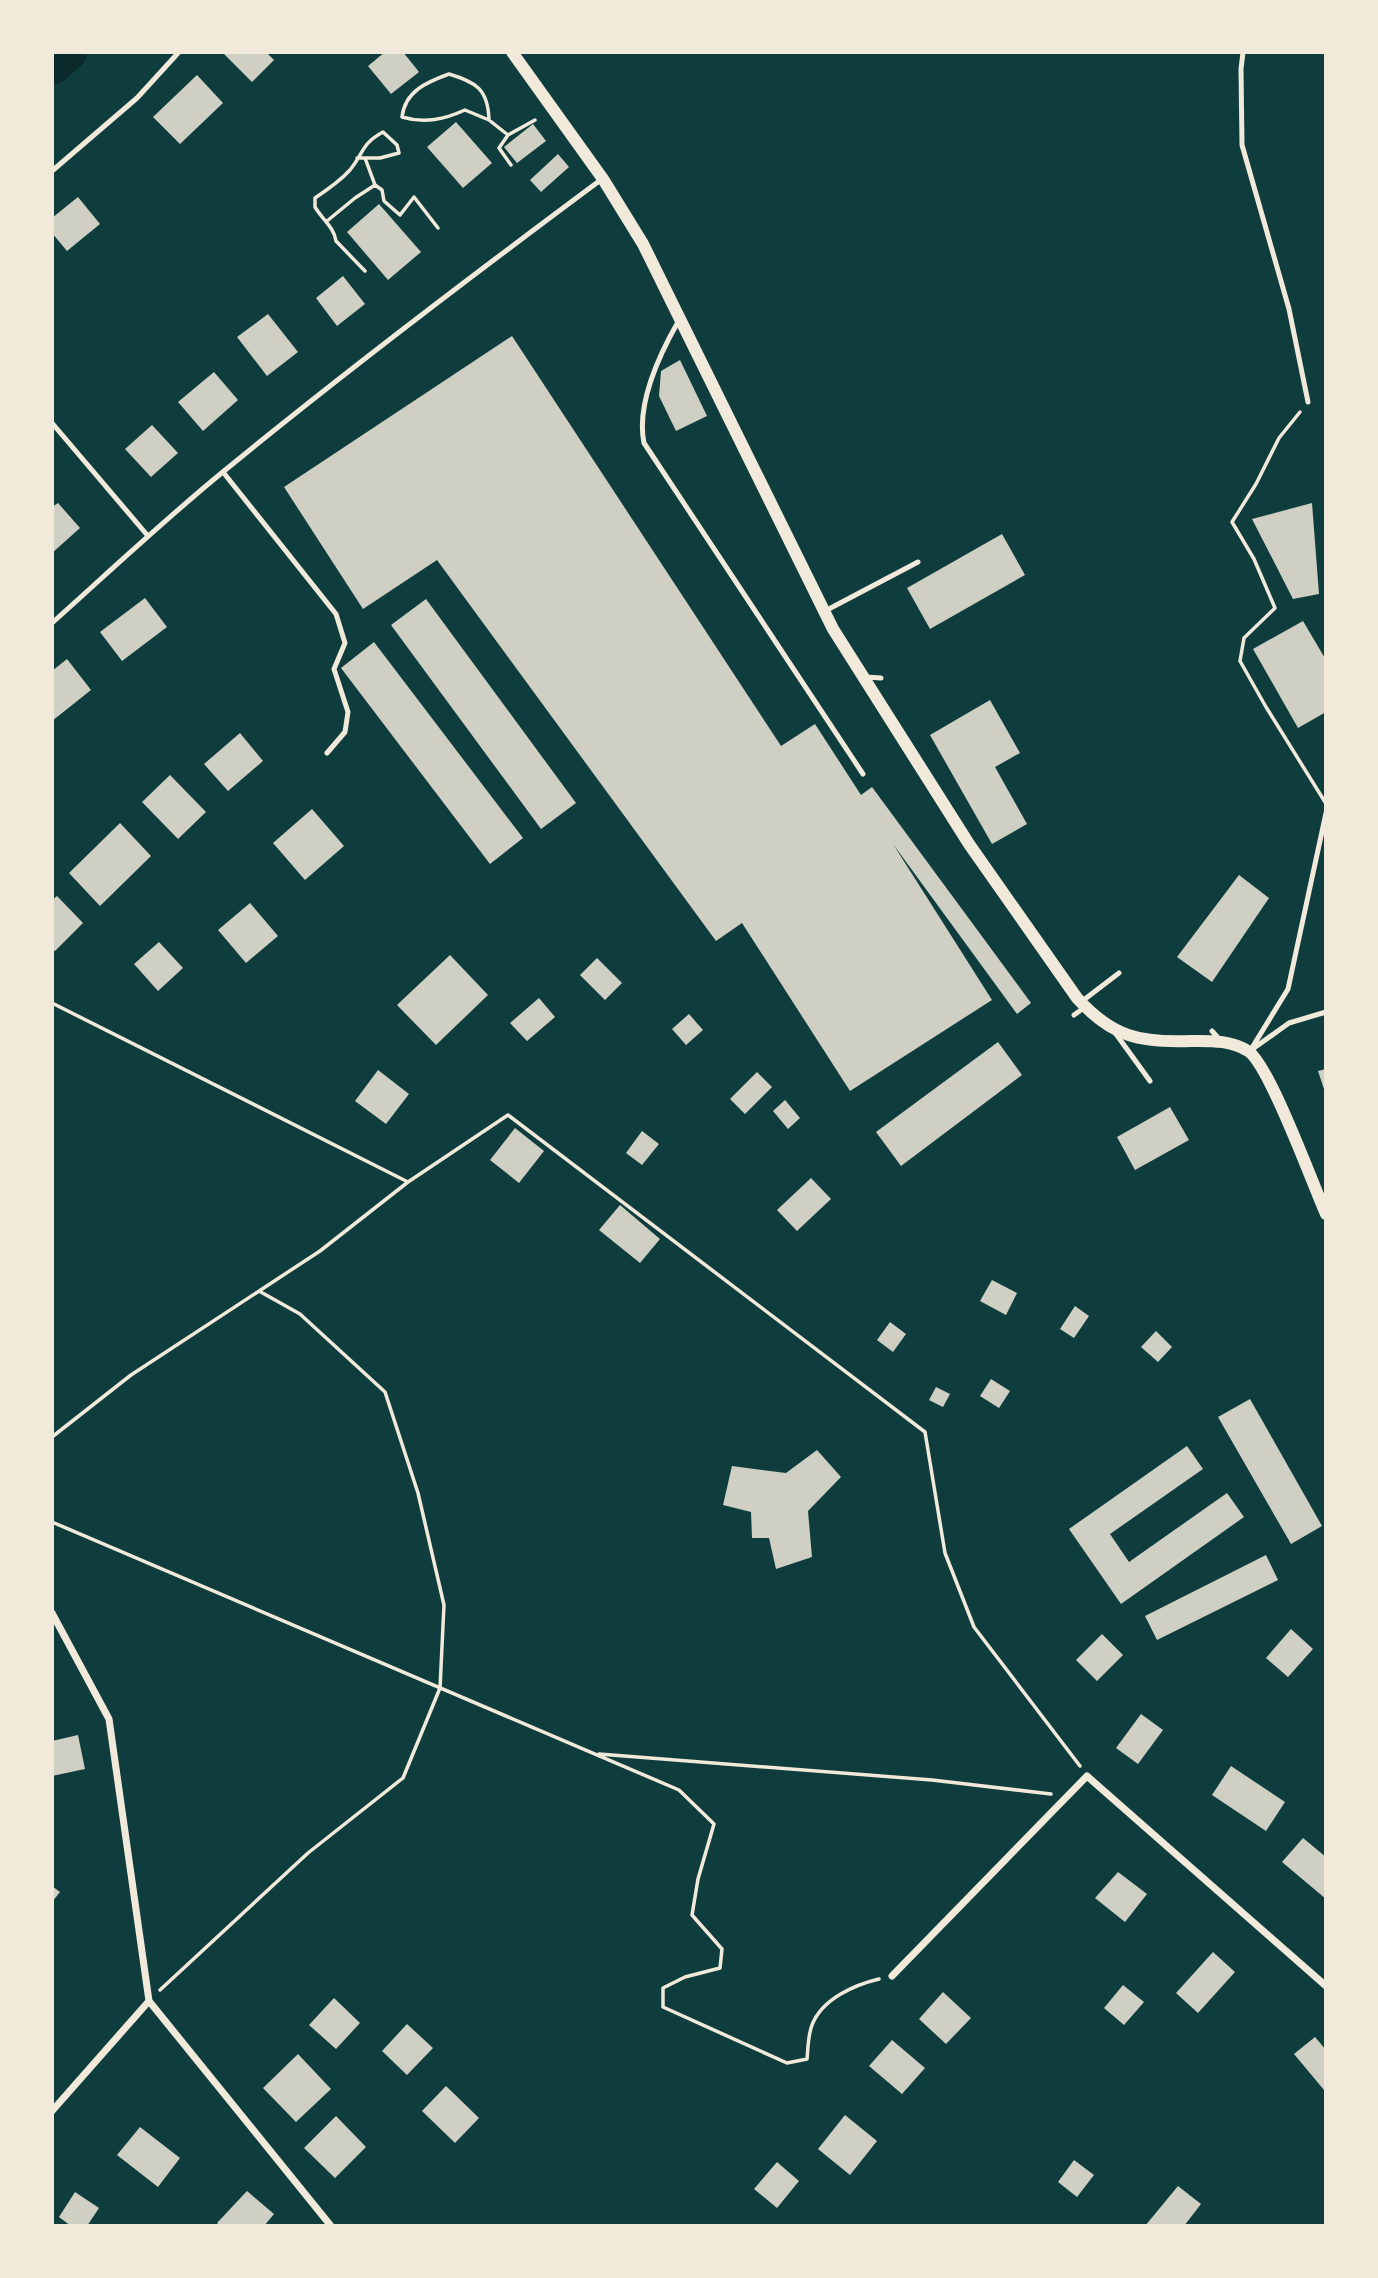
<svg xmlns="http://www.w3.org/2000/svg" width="1378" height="2278" font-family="'Source Sans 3',sans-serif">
<rect width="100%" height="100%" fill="#0f3d3e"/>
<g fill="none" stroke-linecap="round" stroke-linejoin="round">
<path stroke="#0a2a2b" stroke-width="38" d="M52,66L68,52"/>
</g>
<path fill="#cfcfc3" d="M222,52H266L274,60L252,82Z
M385,52H403L419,72L391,94L368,66Z
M197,75L223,103L180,144L153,117Z
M456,122L492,163L463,188L427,147Z
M533,124L546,141L517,163L504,147Z
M558,154L569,167L541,192L530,180Z
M78,197L100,224L67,251L52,233V218Z
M379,204L421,252L388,280L347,232Z
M343,276L365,304L337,326L316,298Z
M268,314L298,352L267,376L237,337Z
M512,336L781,746L815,724L861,795L872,787L1031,1003L1017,1014L893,844L992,1000L850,1091L742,923L716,941L437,560L363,609L284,487Z
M680,360L707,416L676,431L659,396L661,371Z
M214,372L238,400L203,431L178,402Z
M152,425L178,453L151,477L125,449Z
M58,503L80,528L52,553V507Z
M1312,503L1319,594L1293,599L1252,519Z
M1002,534L1025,575L930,629L907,588Z
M145,598L167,627L122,661L100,632Z
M426,599L576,803L541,829L391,625Z
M1303,621L1326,660V712L1298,728L1253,649Z
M374,642L523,838L490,864L341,668Z
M67,659L91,690L52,721V671Z
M990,700L1020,753L995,767L1027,824L992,844L930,735Z
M240,733L263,761L228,791L204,764Z
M170,775L206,812L178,839L142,802Z
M312,809L344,846L305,880L273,843Z
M120,823L151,856L100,906L69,873Z
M1239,875L1269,898L1212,982L1177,957Z
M57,896L83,923L55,951L52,948V900Z
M250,903L278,936L246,963L218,930Z
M159,942L183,968L158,991L134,964Z
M450,955L488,995L436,1045L397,1005Z
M597,958L622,983L605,1000L580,975Z
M539,998L555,1017L527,1041L510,1023Z
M689,1014L703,1030L686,1045L672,1029Z
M998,1042L1022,1075L901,1166L876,1132Z
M1326,1069V1092H1325L1318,1071Z
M378,1070L409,1094L386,1124L355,1101Z
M757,1072L772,1087L745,1114L730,1099Z
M785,1100L800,1118L788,1129L773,1111Z
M1170,1107L1189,1140L1135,1170L1117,1137Z
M515,1128L544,1151L519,1183L490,1160Z
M642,1131L659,1144L642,1165L626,1153Z
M811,1178L831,1199L797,1231L777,1210Z
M620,1205L660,1239L640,1263L599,1230Z
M992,1280L1017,1293L1006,1315L980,1301Z
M1075,1306L1089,1316L1074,1338L1060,1329Z
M890,1322L906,1334L893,1352L877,1340Z
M1156,1331L1172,1347L1158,1362L1141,1347Z
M991,1379L1010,1391L999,1408L980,1396Z
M936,1387L950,1394L943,1407L929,1400Z
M1250,1399L1322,1526L1291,1544L1218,1417Z
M1187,1446L1203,1469L1110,1534L1129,1562L1227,1493L1244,1517L1121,1604L1069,1529Z
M817,1450L841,1477L808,1511L812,1557L776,1569L769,1538H752L751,1512L723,1505L732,1466L786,1473Z
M1266,1555L1278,1580L1157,1640L1145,1616Z
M1291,1629L1313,1649L1288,1677L1266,1658Z
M1102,1634L1123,1655L1097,1681L1076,1660Z
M1141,1714L1163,1730L1138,1764L1116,1748Z
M78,1735L85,1769L52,1776V1741Z
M1231,1766L1285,1802L1266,1831L1212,1795Z
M1303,1838L1326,1857V1899L1282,1862Z
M1118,1872L1147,1894L1125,1922L1095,1898Z
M52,1886L60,1892L52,1902Z
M1213,1952L1235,1972L1198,2013L1176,1993Z
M1123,1985L1144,2002L1124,2025L1104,2008Z
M943,1992L971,2018L946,2044L919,2019Z
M334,1998L360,2023L336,2049L309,2025Z
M407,2024L433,2048L407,2075L382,2051Z
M1315,2037L1326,2050L1324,2090L1294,2054Z
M892,2040L925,2068L902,2094L869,2066Z
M298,2054L331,2089L296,2122L263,2088Z
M446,2086L479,2118L455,2143L422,2111Z
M845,2115L877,2141L850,2175L818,2149Z
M336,2116L366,2147L335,2178L304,2148Z
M140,2127L180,2158L158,2187L117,2155Z
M1074,2160L1094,2175L1077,2197L1058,2182Z
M777,2162L799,2181L777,2208L754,2189Z
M1178,2186L1201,2204L1184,2226H1145Z
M247,2191L274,2214L264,2226H220L217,2223Z
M75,2192L99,2208L87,2226H71L59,2217Z"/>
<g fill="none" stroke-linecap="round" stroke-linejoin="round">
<path stroke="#f1e9da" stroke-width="3.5" d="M489,120C488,89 476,82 449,74C427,82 405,91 402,117C425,124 445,119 465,110L489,120L508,135L499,148L511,165
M508,135L535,120
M357,158H380L399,153L397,145L383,132C361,144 364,153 350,170C340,181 327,190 315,198V207C322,219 334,227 336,241L365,271
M365,158L375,185
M327,221L355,198L375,185L382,190L384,201L400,215L414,197L438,228
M1300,412L1279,438L1256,484L1232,522L1254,559L1275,608L1244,638L1240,661L1266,707L1325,802
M52,1003L408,1182L508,1115L925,1432L945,1553L974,1627L1080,1766
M52,1437L131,1375L320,1251L408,1182
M52,1522L679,1790L714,1824L698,1879L692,1915L722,1949L720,1968L685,1977L663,1988V2007L787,2063L807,2059C808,2049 808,2035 812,2025C822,1999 854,1985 879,1979
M599,1754L932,1780L1051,1794
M160,1990L308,1853L403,1778L440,1688L444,1605L418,1493L385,1392L300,1314L259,1291"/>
<path stroke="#f1e9da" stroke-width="5" d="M1243,52L1241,69L1242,145L1289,309L1308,402
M52,171L137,98L179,52
M678,322C659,355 636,405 644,443L863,774
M52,423L148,536
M223,472L336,614L345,643L334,669L348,712L345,732L327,753
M825,611L918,562
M52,623C109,572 164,520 224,471C347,370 474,274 602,179
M866,677L881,678
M1081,1002L1119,973
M1074,1015L1085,1007
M1212,1031L1220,1040
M1116,1034L1150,1081
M1254,1048L1289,1023L1326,1012
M1250,1051L1288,989L1326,813"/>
<path stroke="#f1e9da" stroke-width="7" d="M52,1613L109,1719L149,2001L331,2226
M892,1976L1087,1776L1326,1986
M52,2111L149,2001"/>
<path stroke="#f1e9da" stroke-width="12" d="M512,52L603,179L643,244L833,629L969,844L1077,998C1112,1037 1140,1043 1191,1041C1211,1041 1230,1040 1248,1051C1269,1064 1313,1185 1326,1214"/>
</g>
<rect width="1378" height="2278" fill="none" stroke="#f1e9da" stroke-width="108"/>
</svg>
